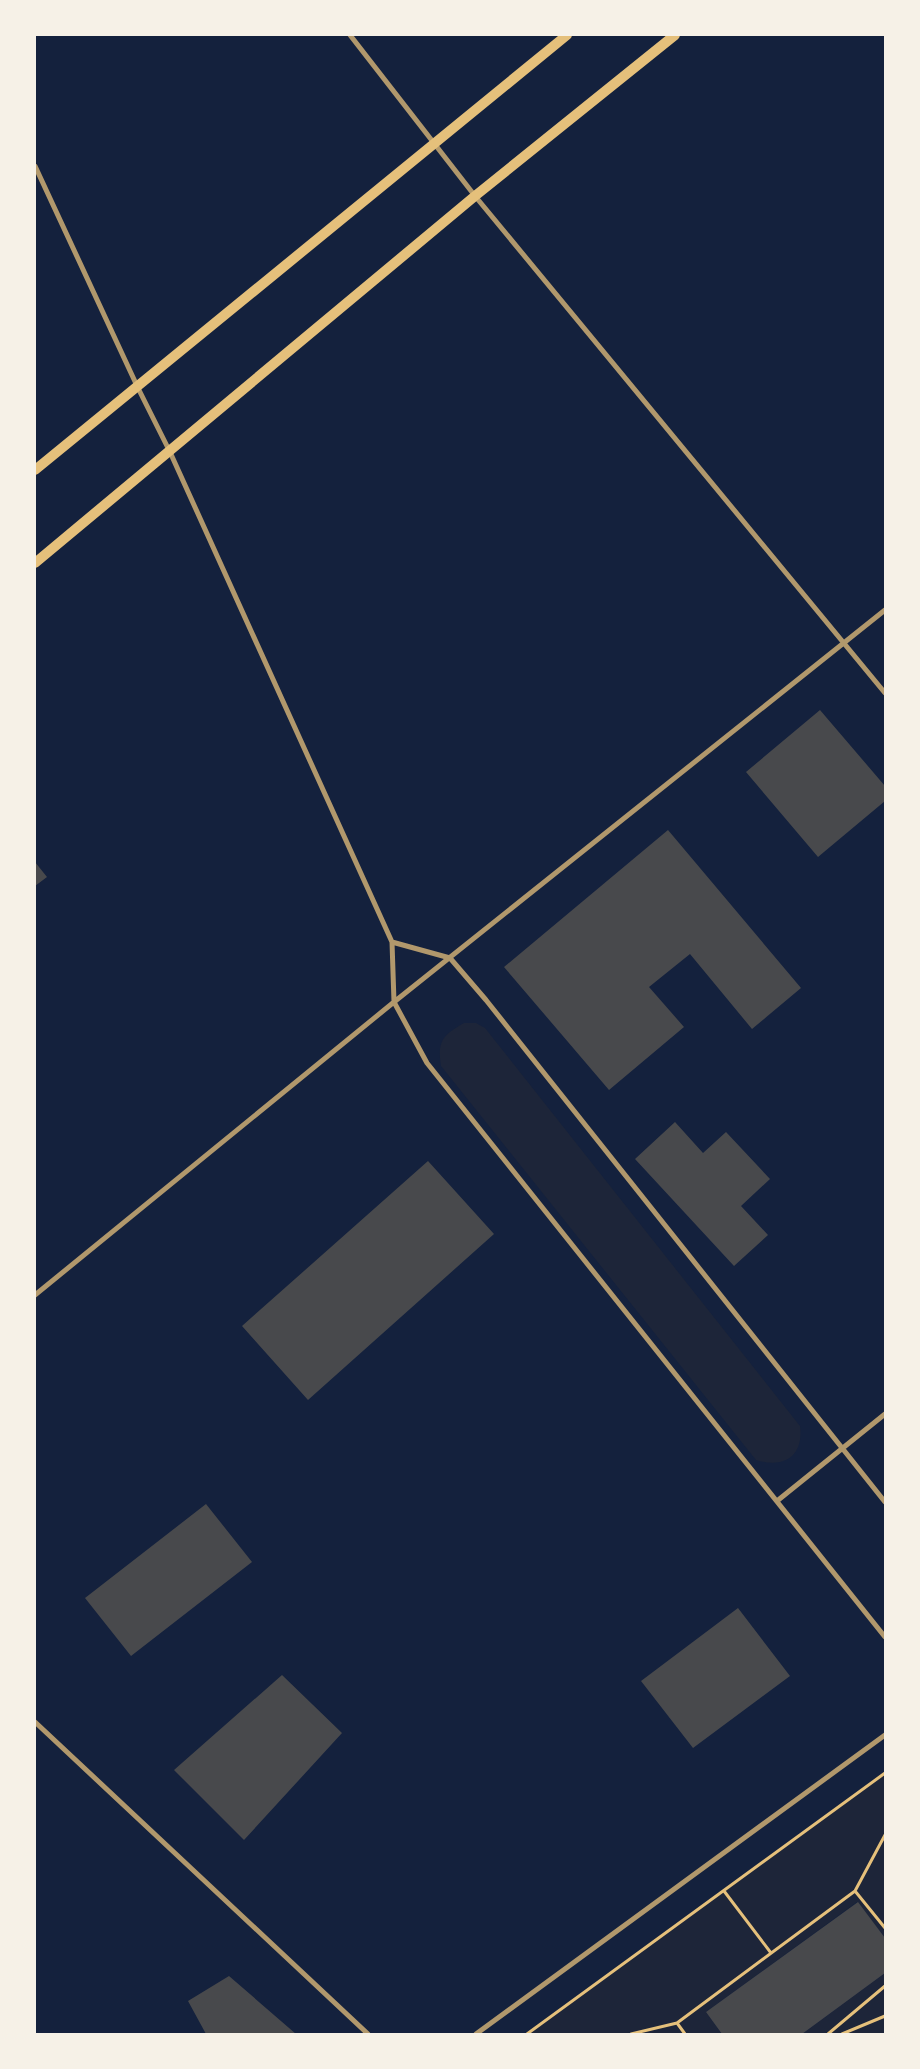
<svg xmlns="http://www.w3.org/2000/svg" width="920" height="2069" font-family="Raleway,sans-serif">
<rect width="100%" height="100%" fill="#14213d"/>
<path fill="#1d2539" d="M464,1023H476L485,1028L800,1426C804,1456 784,1469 756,1460L441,1066C437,1041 443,1035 464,1023Z
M885,1773V1938L857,1902L706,2012L722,2034H527Z
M885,1973V2034H802Z"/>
<path fill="#48494c" d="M820,710L885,786V801L818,857L746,772Z
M668,830L801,988L752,1029L690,954L649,987L684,1027L609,1090L504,967Z
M35,862L47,877L35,886Z
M675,1122L703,1153L726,1132L770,1179L741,1206L768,1235L734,1266L635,1159Z
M428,1161L494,1234L308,1400L242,1326Z
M206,1504L252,1562L131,1656L85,1598Z
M738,1608L790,1676L693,1748L641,1681Z
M282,1675L342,1733L244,1840L174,1770Z
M858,1902L885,1938V1973L802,2034H722L706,2012Z
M229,1976L296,2034H206L188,2001Z"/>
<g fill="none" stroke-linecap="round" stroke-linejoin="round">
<path stroke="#e5c07b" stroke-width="3" d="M724,1891L771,1953
M855,1891L885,1835
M677,2023L685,2034
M527,2034L885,1773
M631,2034L677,2023L855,1891L885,1928
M828,2034L885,1986
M842,2034L885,2016"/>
<path stroke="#b1986c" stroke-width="5" d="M350,35L475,196L885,693
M35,166L138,388L170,452L392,942L394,1002L427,1063L885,1637
M392,942L450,958
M450,958L486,1000L885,1502
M35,1295L394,1002L885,610
M777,1501L885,1414
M35,1722L368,2034
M476,2034L885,1735"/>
<path stroke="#e5c07b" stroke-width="10" d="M35,470L567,35
M35,563L475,196L675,35"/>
</g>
<rect width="920" height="2069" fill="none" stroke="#f6f1e7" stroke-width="72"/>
</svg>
